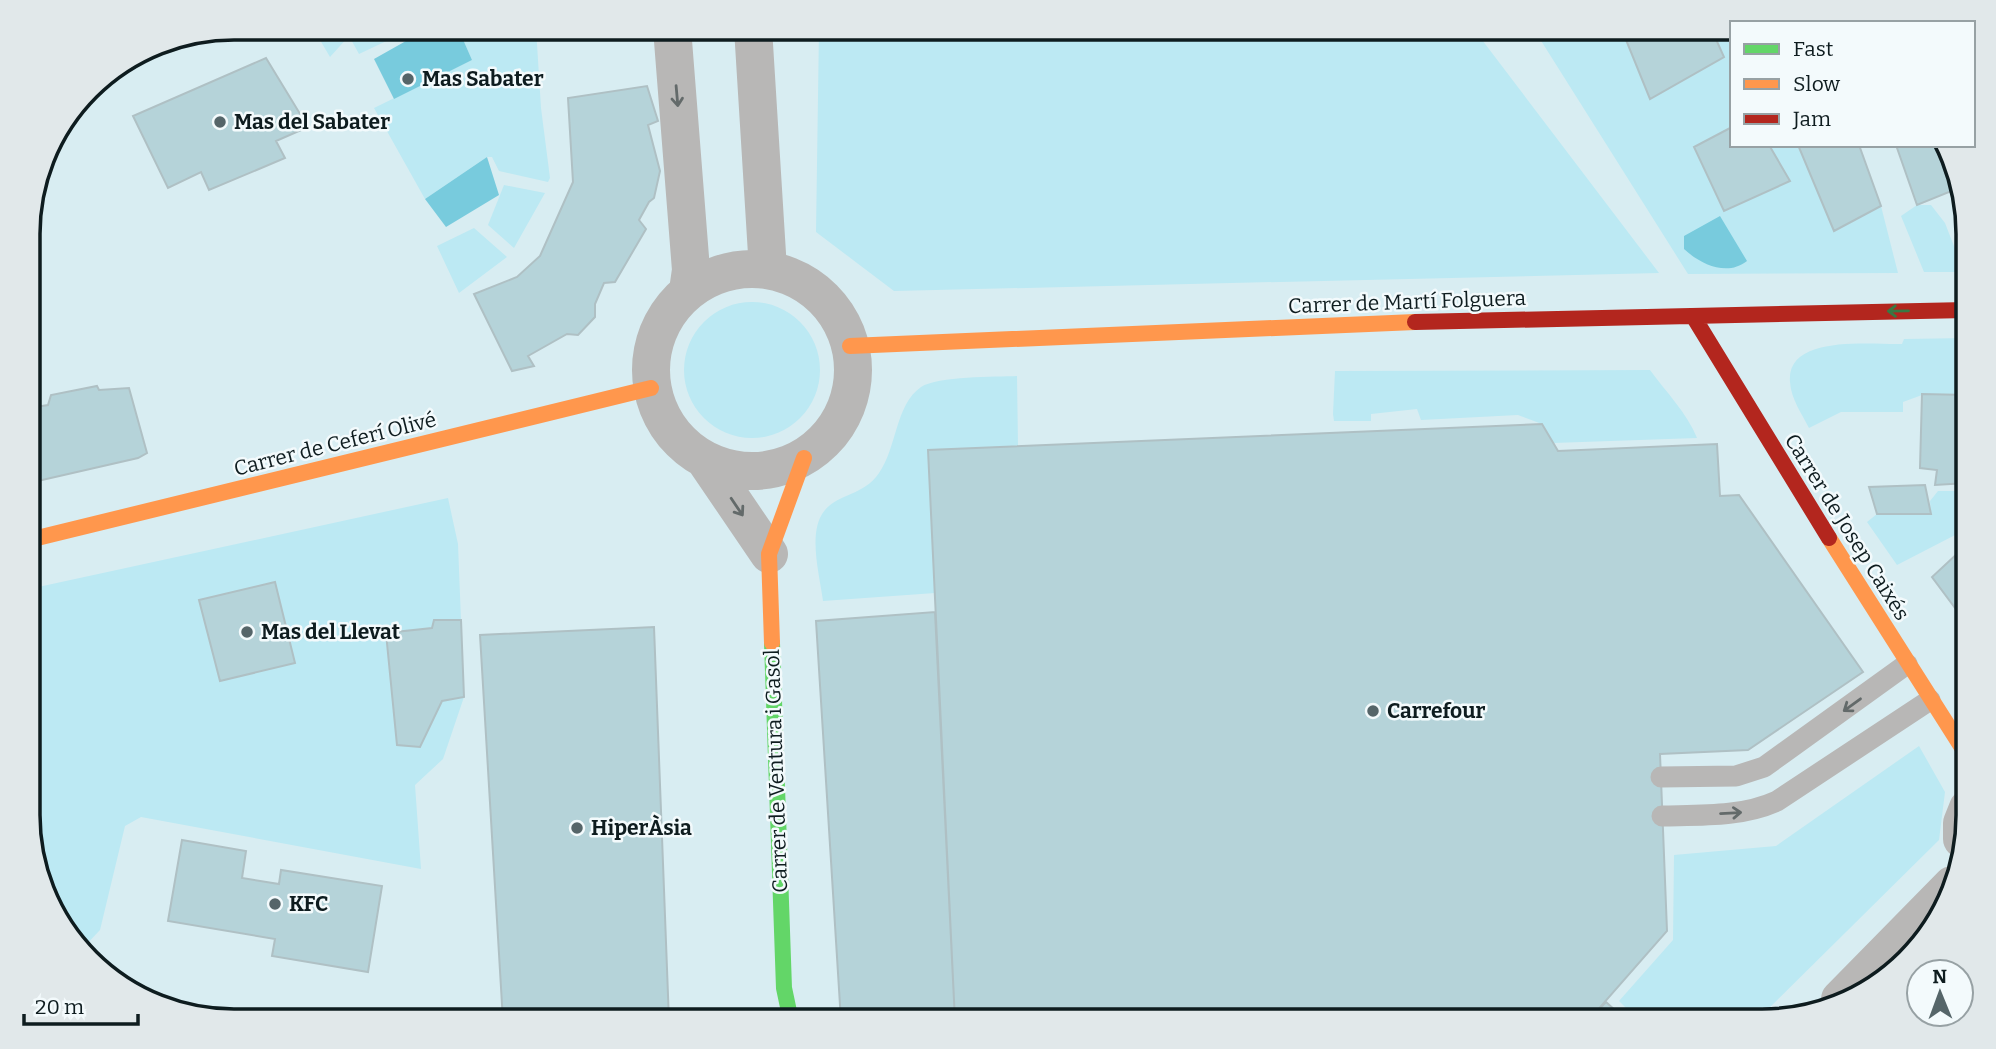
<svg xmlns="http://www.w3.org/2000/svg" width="1996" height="1049" font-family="Bitter,serif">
<rect width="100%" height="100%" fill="#d8edf2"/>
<path fill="#bce9f3" d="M313,28H414L359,54L349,36L330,57Z
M458,28H536L541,108L550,178L548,182L499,171L492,157H487L425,199L374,108L472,60Z
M819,28H1473L1659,273L894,291L816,232Z
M1533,28H1732V145H1798L1834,231L1881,206L1898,273L1688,274Z
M504,185L545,193L514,248L488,225Z
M1917,205H1931L1945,223L1964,272H1924L1901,216Z
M474,228L507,257L459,293L437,246Z
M684 370a68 68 0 1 1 136 0a68 68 0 1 1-136 0Z
M1967,338V395H1922L1903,402V412H1841L1809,428C1802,414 1791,399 1790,382C1786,334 1871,345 1902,344L1904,339Z
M1650,370C1666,392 1687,413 1697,438L1553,443L1542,424L1518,415L1421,420L1417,409L1371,414V421H1334L1333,414L1335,371Z
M1017,376L1018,446L928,450L935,593L823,601C820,577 809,538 821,516C833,493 862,498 879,473C897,448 895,405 921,387C938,376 995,377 1017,376Z
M1938,491H1967V543L1959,533L1897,565L1867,522L1877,514H1931L1930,501Z
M448,498L458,544L464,697L443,759L415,785L421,869L141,817L125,826L100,930L83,948L63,930L30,842L29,589Z
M1919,746L1945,792L1939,840L1756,1021H1639L1619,1001L1673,940L1674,855L1776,846Z"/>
<path fill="#78cbdd" d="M429,28H458L472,60L394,99L374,59Z
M487,157L499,195L446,227L425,199Z
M1720,216L1747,261C1727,277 1700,264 1684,249V236Z"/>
<path fill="#b5d3d9" stroke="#afc0c4" stroke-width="2" d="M1626,28H1711L1724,57L1650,99L1622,30Z
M266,58L308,127L276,141L285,158L209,190L201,172L168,188L133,116Z
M647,86L658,121L648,125L660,171L654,198L649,202L639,220L646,229L615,282L604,283L595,304V317L578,335L567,334L528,356L534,366L512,371L474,294L517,277L540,256L573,182L568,98Z
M1732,127V145H1769L1790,181L1724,211L1694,147Z
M1798,145H1859L1881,206L1834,231Z
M1896,145H1943L1959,188L1917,205Z
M97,386L99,390L129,388L147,453L138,458L29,483V408L48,405L51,395Z
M1922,394L1967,395V483L1935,485L1937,470L1920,468Z
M1542,424L1558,451L1717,444L1720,496L1739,495L1863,672L1748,750L1660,754L1667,931L1588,1021H955L928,450Z
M1925,485L1931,514H1877L1869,487Z
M1959,552L1967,562V624L1932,577Z
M275,582L295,663L220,681L199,600Z
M935,612L955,1021H841L816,621Z
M434,620H461L464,697L442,701L420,747L397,745L386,633L432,628Z
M654,627L669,1021H503L480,635Z
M182,840L246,851L242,878L279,884L281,870L382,886L368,972L272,956L275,939L168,921Z
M1606,1002L1627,1021H1588Z"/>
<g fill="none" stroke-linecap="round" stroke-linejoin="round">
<path stroke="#b8b7b6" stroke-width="21" d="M1661,777L1736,776L1764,767L1907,664
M1662,816C1701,815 1742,817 1777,801L1930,700"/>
<path stroke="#b8b7b6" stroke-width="38" d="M672,28L691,270L688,291
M753,28L768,270
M651 370a101 101 0 1 1 202 0a101 101 0 1 1-202 0Z
M705,460L769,554
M1962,839V823L1968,808
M1840,999L1952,885"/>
<path stroke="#63d668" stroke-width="16" d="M772,643L784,988L791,1021"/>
<path stroke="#ff974d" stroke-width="16" d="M850,346L1415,322
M1829,538L1968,757
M29,540L651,388
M772,643L769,554L804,458"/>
<path stroke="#b3261e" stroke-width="16" d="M1693,316L1829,538
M1415,322L1967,310"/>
</g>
<defs><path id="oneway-shaft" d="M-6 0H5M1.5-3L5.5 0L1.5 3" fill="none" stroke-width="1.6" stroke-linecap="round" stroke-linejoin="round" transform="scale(1.75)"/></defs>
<g stroke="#636a6a">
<use href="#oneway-shaft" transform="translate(677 96) rotate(85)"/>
<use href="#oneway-shaft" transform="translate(737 507) rotate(56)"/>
<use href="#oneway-shaft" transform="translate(1852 705) rotate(144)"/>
<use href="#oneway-shaft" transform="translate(1731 813) rotate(-3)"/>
</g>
<use stroke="#387944" href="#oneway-shaft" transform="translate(1898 311) rotate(179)"/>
<g fill="#556569" stroke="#f3fafc" stroke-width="2.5">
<circle cx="408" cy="79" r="7"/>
<circle cx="220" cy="122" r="7"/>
<circle cx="247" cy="632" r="7"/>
<circle cx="1373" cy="711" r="7"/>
<circle cx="577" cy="828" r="7"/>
<circle cx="275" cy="904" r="7"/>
</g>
<g text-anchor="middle" stroke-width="5" stroke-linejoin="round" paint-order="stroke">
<g font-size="21" font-weight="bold" fill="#0e1c1f" stroke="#f3fafc" text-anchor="start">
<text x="422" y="86">Mas Sabater</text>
<text x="234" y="129">Mas del Sabater</text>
<text x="261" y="639">Mas del Llevat</text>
<text x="1387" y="718">Carrefour</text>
<text x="591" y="835">HiperÀsia</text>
<text x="289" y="911">KFC</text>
</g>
<g font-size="21" fill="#0e1c1f" stroke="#f3fafc">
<text transform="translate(1407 302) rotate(-2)" y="7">Carrer de Martí Folguera</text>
<text transform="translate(335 444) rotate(-14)" y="7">Carrer de Ceferí Olivé</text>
<text transform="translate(1847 527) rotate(58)" y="7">Carrer de Josep Caixés</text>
<text transform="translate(776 771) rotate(-92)" y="7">Carrer de Ventura i Gasol</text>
</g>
</g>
<path d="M0 0H1996V1049H0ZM234 40H1762A194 194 0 0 1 1956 234V815A194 194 0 0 1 1762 1009H234A194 194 0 0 1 40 815V234A194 194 0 0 1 234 40Z" fill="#e1e8ea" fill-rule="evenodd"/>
<path fill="none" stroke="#0e1c1f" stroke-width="3.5" d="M234 40H1762A194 194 0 0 1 1956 234V815A194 194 0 0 1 1762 1009H234A194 194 0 0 1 40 815V234A194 194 0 0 1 234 40Z"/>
<rect x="1730" y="21" width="245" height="126" fill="#f3fafc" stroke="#97a1a4" stroke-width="2"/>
<rect x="1744" y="44" width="35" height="10" fill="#63d668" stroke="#97a1a4" stroke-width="2"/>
<text x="1793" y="56" font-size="21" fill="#0e1c1f">Fast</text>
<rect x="1744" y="79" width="35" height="10" fill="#ff974d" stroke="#97a1a4" stroke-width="2"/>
<text x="1793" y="91" font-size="21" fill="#0e1c1f">Slow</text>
<rect x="1744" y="114" width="35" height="10" fill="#b3261e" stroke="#97a1a4" stroke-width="2"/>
<text x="1793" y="126" font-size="21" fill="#0e1c1f">Jam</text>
<g transform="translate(1940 993) rotate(359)"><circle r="33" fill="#f3fafc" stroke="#97a1a4" stroke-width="2"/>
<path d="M0-5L12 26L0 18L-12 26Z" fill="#556569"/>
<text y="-10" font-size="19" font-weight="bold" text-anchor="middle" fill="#0e1c1f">N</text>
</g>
<path d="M24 1014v10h114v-10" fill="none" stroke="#0e1c1f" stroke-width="3.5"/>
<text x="35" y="1014" font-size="21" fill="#0e1c1f" stroke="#f3fafc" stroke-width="5" paint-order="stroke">20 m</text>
</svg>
